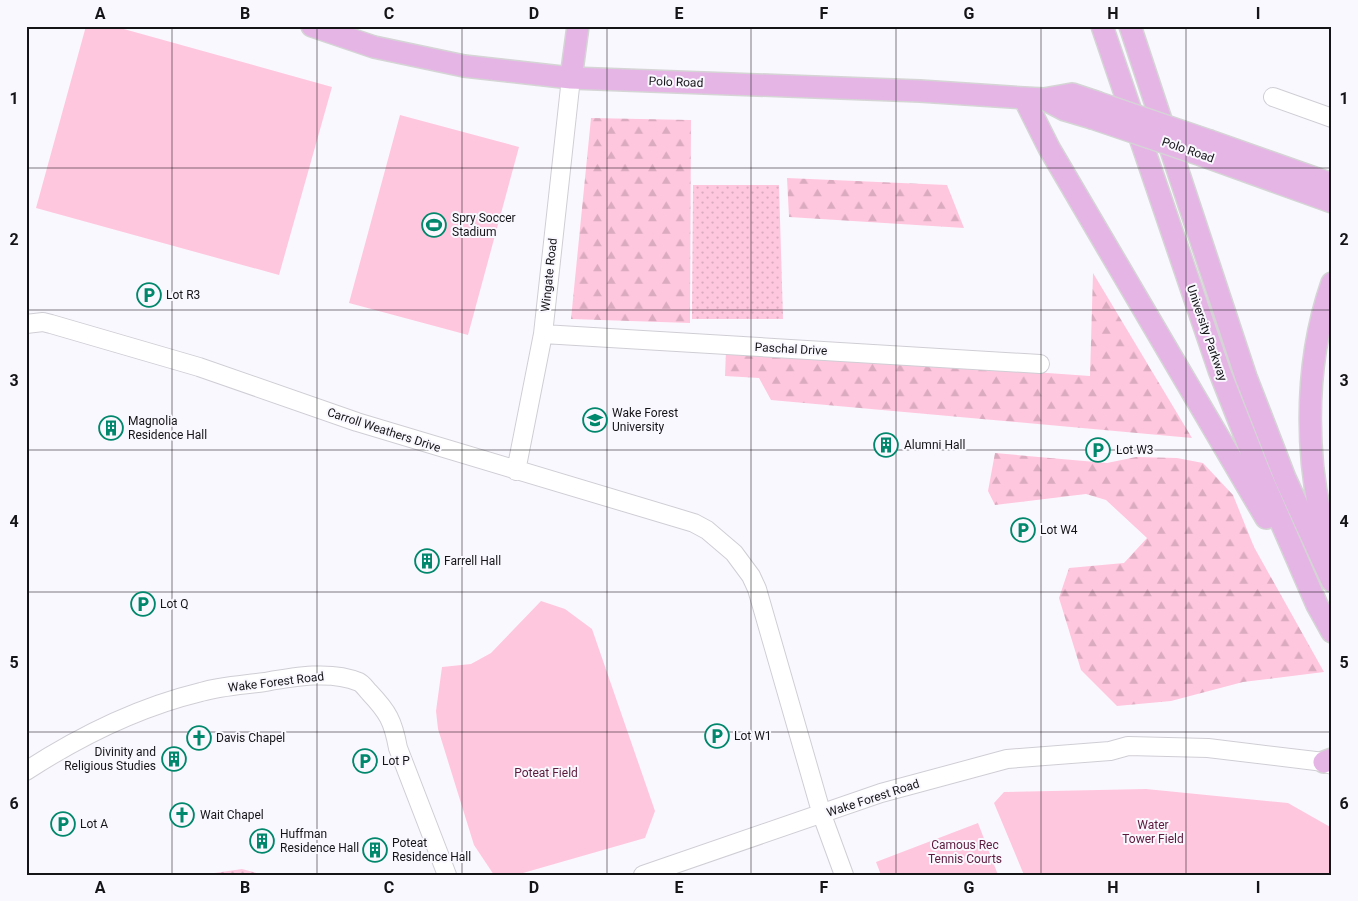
<svg xmlns="http://www.w3.org/2000/svg" width="1358" height="901" font-family="Roboto,sans-serif">
<defs>
<pattern id="grass-dots" width="8" height="8" patternUnits="userSpaceOnUse" patternTransform="scale(1.25)"><rect width="8" height="8" fill="#ffc7de"/><path d="M2 2h.1M6 6h.1" fill="none" stroke="#daaabe" stroke-width="1.8" stroke-linecap="round"/></pattern>
<pattern id="forest-firs" width="22" height="20" patternUnits="userSpaceOnUse" patternTransform="scale(1.25)"><rect width="22" height="20" fill="#ffc7de"/><path d="M5 1l3.5 6h-7zM16 11l3.5 6h-7z" fill="#daaabe"/></pattern>
</defs>
<rect width="100%" height="100%" fill="#faf8ff"/>
<path fill="url(#grass-dots)" d="M693,185H779L783,319H692Z
M242,869L264,875H207L208,874Z"/>
<path fill="url(#forest-firs)" d="M591,118L691,120L690,323L571,319Z
M787,178L947,185L964,228L789,217Z
M1093,273L1192,438L771,400L759,378L725,376L726,350L1090,376Z
M995,453L1107,463L1136,457L1177,458L1203,463L1233,495L1254,547L1324,672L1243,682L1171,701L1117,706L1081,670L1059,598L1069,568L1124,563L1147,538L1106,500L1086,494L995,505L988,491Z"/>
<path fill="#ffc7de" d="M86,26H113L332,87L279,275L36,208Z
M400,115L519,147L468,335L349,303Z
M541,601L565,609L592,629L655,811L645,838L516,875H494L474,845L438,729L436,711L442,667L471,664L491,653Z
M1146,789L1288,803L1332,828V875H1024L994,803L1004,792Z
M978,823L998,875H881L876,862Z"/>
<g fill="none" stroke-linecap="round" stroke-linejoin="round">
<g stroke="#d0ced5" stroke-width="20">
<path id="minor" d="M1273,97L1332,118
M26,324L43,322L51,324L199,367L357,422L694,523L707,530L734,553L751,576L757,589L822,815L844,875
M543,334L1040,364
M516,471L543,334L571,78
M26,771C80,736 139,707 201,692C222,686 244,685 265,682C293,677 331,670 359,682C363,684 366,689 369,692C388,712 393,721 398,748L447,875
M643,875L881,793L1007,759L1110,751L1128,746L1208,748L1324,762L1332,765"/>
</g>
<g stroke="#d5d5d5" stroke-width="24">
<path id="major" d="M312,26L374,47L464,66L571,78L920,91L1024,98L1044,99L1072,94L1096,102
M1102,26L1219,370L1260,474L1317,605L1332,632
M1130,26L1246,377L1285,478L1332,581
M571,78L578,26
M1024,98L1049,148L1266,518
M1044,99L1065,110L1092,118
M1210,141L1332,184
M1204,156L1332,202
M1332,283C1303,366 1303,471 1332,555
M1324,762L1332,759"/>
</g>
<use href="#minor" stroke="#fff" stroke-width="18"/>
<use href="#major" stroke="#e5b5e6" stroke-width="21"/>
<g stroke="#d5d5d5" stroke-width="24" stroke-linecap="butt">
<path id="major-bridge" d="M1096,102L1210,141
M1092,118L1204,156"/>
</g>
<use href="#major-bridge" stroke="#e5b5e6" stroke-width="21"/>
</g>
<path fill="none" stroke="#151417" stroke-width="1" stroke-opacity="0.55" d="M172,26V875M317,26V875M462,26V875M607,26V875M751,26V875M896,26V875M1041,26V875M1186,26V875M26,168H1332M26,310H1332M26,450H1332M26,592H1332M26,732H1332"/>
<defs>
<g id="stadium-ring" transform="scale(1.25)"><circle r="9.5" fill="#faf8ff" stroke="#01876b" stroke-width="1.5"/><path d="M0-5a6.5 5 0 1 0 0 10a6.5 5 0 1 0 0-10ZM-3.5-1.8h7v3.6h-7Z" fill="#01876b"/></g>
<g id="parking-ring" transform="scale(1.25)"><circle r="9.5" fill="#faf8ff" stroke="#01876b" stroke-width="1.5"/><path d="M-3.5-5.5H1a3.5 3.5 0 0 1 0 7H-1V5.5H-3.5ZM-1-3.4V-.6H.8a1.4 1.4 0 0 0 0-2.8Z" fill="#01876b"/></g>
<g id="university-ring" transform="scale(1.25)"><circle r="9.5" fill="#faf8ff" stroke="#01876b" stroke-width="1.5"/><path d="M0-5L7-2L0 1L-7-2ZM-4 1L0 2.5L4 1V4Q0 6-4 4Z" fill="#01876b"/></g>
<g id="building-ring" transform="scale(1.25)"><circle r="9.5" fill="#faf8ff" stroke="#01876b" stroke-width="1.5"/><path d="M-4-6H4V6H1V3H-1V6H-4ZM-2.5-4.3h1.7v1.8h-1.7ZM.8-4.3h1.7v1.8H.8ZM-2.5-1h1.7V.8h-1.7ZM.8-1h1.7V.8H.8Z" fill="#01876b"/></g>
<g id="church-ring" transform="scale(1.25)"><circle r="9.5" fill="#faf8ff" stroke="#01876b" stroke-width="1.5"/><path d="M-1.2-6h2.4v3.5h3.3v2.4h-3.3V6h-2.4V-.1h-3.3v-2.4h3.3Z" fill="#01876b"/></g>
</defs>
<g fill-rule="evenodd">
<use href="#stadium-ring" x="434" y="225"/>
<use href="#parking-ring" x="149" y="295"/>
<use href="#university-ring" x="595" y="420"/>
<use href="#building-ring" x="111" y="428"/>
<use href="#building-ring" x="886" y="445"/>
<use href="#parking-ring" x="1098" y="450"/>
<use href="#parking-ring" x="1023" y="530"/>
<use href="#building-ring" x="427" y="561"/>
<use href="#parking-ring" x="143" y="604"/>
<use href="#parking-ring" x="717" y="736"/>
<use href="#church-ring" x="199" y="738"/>
<use href="#building-ring" x="174" y="759"/>
<use href="#parking-ring" x="365" y="761"/>
<use href="#church-ring" x="182" y="815"/>
<use href="#parking-ring" x="63" y="824"/>
<use href="#building-ring" x="262" y="841"/>
<use href="#building-ring" x="375" y="850"/>
</g>
<g text-anchor="middle" stroke-width="4" stroke-linejoin="round" paint-order="stroke">
<g font-size="12" fill="#151417" stroke="#faf8ff">
<text transform="translate(676 82) rotate(2)" y="4">Polo Road</text>
<text transform="translate(1188 150) rotate(19)" y="4">Polo Road</text>
<text transform="translate(549 275) rotate(-84)" y="4">Wingate Road</text>
<text transform="translate(1207 333) rotate(71)" y="4">University Parkway</text>
<text transform="translate(791 349) rotate(3)" y="4">Paschal Drive</text>
<text transform="translate(384 430) rotate(18)" y="4">Carroll Weathers Drive</text>
<text transform="translate(276 682) rotate(-7)" y="4">Wake Forest Road</text>
<text transform="translate(873 798) rotate(-18)" y="4">Wake Forest Road</text>
</g>
<g font-size="12" fill="#151417" stroke="#faf8ff" text-anchor="start">
<text x="452" y="222">Spry Soccer<tspan x="452" dy="14">Stadium</tspan></text>
<text x="166" y="299">Lot R3</text>
<text x="612" y="417">Wake Forest<tspan x="612" dy="14">University</tspan></text>
<text x="128" y="425">Magnolia<tspan x="128" dy="14">Residence Hall</tspan></text>
<text x="904" y="449">Alumni Hall</text>
<text x="1116" y="454">Lot W3</text>
<text x="1040" y="534">Lot W4</text>
<text x="444" y="565">Farrell Hall</text>
<text x="160" y="608">Lot Q</text>
<text x="734" y="740">Lot W1</text>
<text x="216" y="742">Davis Chapel</text>
<text x="156" y="756" text-anchor="end">Divinity and<tspan x="156" dy="14">Religious Studies</tspan></text>
<text x="382" y="765">Lot P</text>
<text x="200" y="819">Wait Chapel</text>
<text x="80" y="828">Lot A</text>
<text x="280" y="838">Huffman<tspan x="280" dy="14">Residence Hall</tspan></text>
<text x="392" y="847">Poteat<tspan x="392" dy="14">Residence Hall</tspan></text>
</g>
<g font-size="12" fill="#5b193b" stroke="#faf8ff">
<text x="546" y="777">Poteat Field</text>
<text x="1153" y="829">Water<tspan x="1153" dy="14">Tower Field</tspan></text>
<text x="965" y="849">Camous Rec<tspan x="965" dy="14">Tennis Courts</tspan></text>
</g>
</g>
<rect width="1358" height="901" fill="none" stroke="#faf8ff" stroke-width="55"/>
<rect x="28" y="28" width="1302" height="846" fill="none" stroke="#151417" stroke-width="2"/>
<g font-size="16" text-anchor="middle" font-weight="bold" fill="#151417">
<text x="100" y="19">A</text>
<text x="245" y="19">B</text>
<text x="389" y="19">C</text>
<text x="534" y="19">D</text>
<text x="679" y="19">E</text>
<text x="824" y="19">F</text>
<text x="969" y="19">G</text>
<text x="1113" y="19">H</text>
<text x="1258" y="19">I</text>
<text x="14" y="104">1</text>
<text x="1344" y="104">1</text>
<text x="14" y="245">2</text>
<text x="1344" y="245">2</text>
<text x="14" y="386">3</text>
<text x="1344" y="386">3</text>
<text x="14" y="527">4</text>
<text x="1344" y="527">4</text>
<text x="14" y="668">5</text>
<text x="1344" y="668">5</text>
<text x="14" y="809">6</text>
<text x="1344" y="809">6</text>
<text x="100" y="893">A</text>
<text x="245" y="893">B</text>
<text x="389" y="893">C</text>
<text x="534" y="893">D</text>
<text x="679" y="893">E</text>
<text x="824" y="893">F</text>
<text x="969" y="893">G</text>
<text x="1113" y="893">H</text>
<text x="1258" y="893">I</text>
</g>
</svg>
